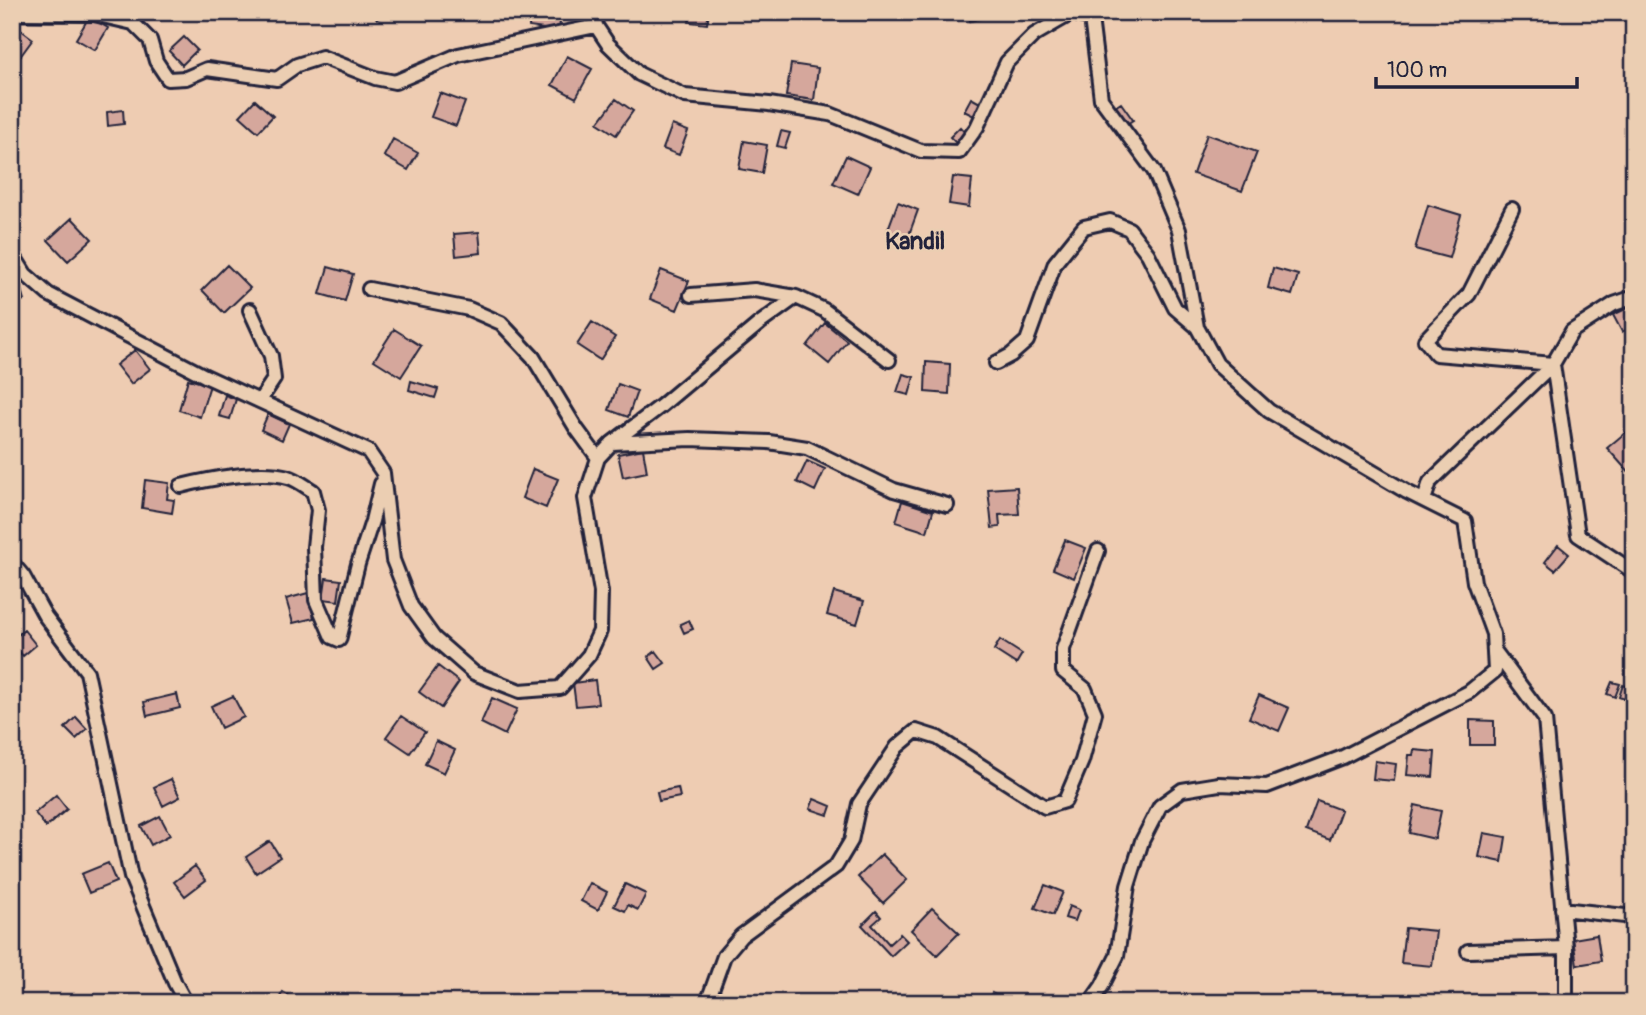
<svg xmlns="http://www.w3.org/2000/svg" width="1646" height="1015" font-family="Pangolin,sans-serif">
<rect width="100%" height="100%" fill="#eeccb2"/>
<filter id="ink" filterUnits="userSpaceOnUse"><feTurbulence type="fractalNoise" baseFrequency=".0143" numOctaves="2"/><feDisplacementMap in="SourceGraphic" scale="14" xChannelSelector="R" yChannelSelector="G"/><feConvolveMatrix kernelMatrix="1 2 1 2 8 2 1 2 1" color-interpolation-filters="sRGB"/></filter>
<g filter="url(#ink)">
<path fill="#d5a79c" stroke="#22223b" stroke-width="2" d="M373,12H391L377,19Z
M530,12H561L559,31L529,27Z
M691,12H709L707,24L689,22Z
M968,12H1004V13L970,21Z
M89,17L108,28L95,50L76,39Z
M17,27L33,39L14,65L12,34Z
M184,37L197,50L182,65L169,51Z
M567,56L592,69L576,98L552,85Z
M791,64L818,68L814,100L786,96Z
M440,93L465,102L456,126L431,117Z
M971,98L982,104L976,117L964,111Z
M616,99L633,111L616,135L598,123Z
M255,100L273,116L258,132L240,116Z
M1121,103L1133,120L1122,127L1110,110Z
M123,110L124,124L108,126L107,112Z
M672,125L688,131L679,155L663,149Z
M960,127L966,134L957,144L950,137Z
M781,131L790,133L785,148L777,146Z
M1207,134L1257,152L1242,191L1193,174Z
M393,139L418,153L408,170L384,156Z
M744,141L767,145L762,173L739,169Z
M846,156L870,167L858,194L833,183Z
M953,177L972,179L969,207L949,204Z
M898,202L918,210L907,240L887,232Z
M1428,205L1461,215L1449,258L1415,249Z
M72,218L92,239L68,261L48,240Z
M479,232L481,253L456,256L454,234Z
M227,265L250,288L224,313L202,290Z
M328,267L353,274L345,301L320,294Z
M1273,268L1298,275L1292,295L1268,288Z
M661,270L689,281L677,310L650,299Z
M18,279L24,300L12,304V281Z
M1632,306L1634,326L1622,332L1613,315Z
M592,322L615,337L600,360L577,345Z
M825,323L847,341L829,364L807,346Z
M394,329L421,346L401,377L374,360Z
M135,350L150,369L131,384L116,365Z
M926,362L950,364L949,394L925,392Z
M903,374L914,377L909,395L897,392Z
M188,379L210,385L200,417L179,410Z
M411,381L438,389L435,398L409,390Z
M618,384L637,391L628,417L609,410Z
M225,395L236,399L230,419L219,416Z
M268,414L289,424L282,440L261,430Z
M1626,432L1634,440L1632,476L1607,448Z
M643,449L647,472L623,477L618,454Z
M807,461L825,469L815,491L797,482Z
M533,469L558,479L546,508L522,498Z
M145,480L169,483L167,499L174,500L172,513L142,508Z
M1017,487L1019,514L999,515L1000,527L992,528L988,489Z
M902,501L933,511L927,532L896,522Z
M1065,540L1086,548L1074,578L1053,569Z
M1558,545L1569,554L1555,570L1545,562Z
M326,578L341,580L338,601L323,599Z
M834,592L864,601L857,624L827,615Z
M308,593L314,618L293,623L286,599Z
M689,620L693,629L684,633L680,624Z
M24,630L36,645L23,656L12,644V640Z
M1000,640L1022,654L1016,664L994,650Z
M656,651L665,663L656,669L648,657Z
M438,666L459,682L441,708L419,692Z
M595,680L598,704L576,706L573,683Z
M1612,682L1620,684L1615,697L1607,694Z
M1623,685L1629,687L1625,699L1619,697Z
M177,694L180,708L147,716L144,702Z
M1259,695L1289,708L1279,731L1249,718Z
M233,696L244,717L221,728L211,706Z
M492,698L517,709L505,735L481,723Z
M401,716L425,732L410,753L386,737Z
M76,717L87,729L76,739L65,728Z
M1470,720L1494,721V745H1470Z
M436,741L455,750L444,773L425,764Z
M1414,750L1435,752L1433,777L1407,775L1409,755H1413Z
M1375,761L1396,764L1394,781L1373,779Z
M171,779L180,797L163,806L154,787Z
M678,788L680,797L659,801L657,792Z
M56,795L67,809L46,827L35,813Z
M814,799L831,806L828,815L810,809Z
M1317,801L1341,810L1330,840L1306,831Z
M1415,805L1441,811L1435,839L1409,833Z
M160,816L170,835L151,845L141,826Z
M1484,833L1506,837L1502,862L1479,857Z
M270,841L280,857L256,873L246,857Z
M882,854L907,880L883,903L858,877Z
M108,863L116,882L89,893L81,874Z
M195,866L206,880L185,896L174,882Z
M590,883L607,892L598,910L581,901Z
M625,884L646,894L638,910L628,905L625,911L614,906Z
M1045,885L1063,892L1053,915L1035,908Z
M1069,906L1079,910L1075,921L1065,918Z
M932,908L959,933L937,955L911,930Z
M876,911L881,917L872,925L889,944L900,934L907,941L891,956L862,925Z
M1405,928L1436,931L1432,966L1401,963Z
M1597,935L1601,961L1577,965L1573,939Z
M283,992L300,1003H276Z
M992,993L1008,1003H986Z"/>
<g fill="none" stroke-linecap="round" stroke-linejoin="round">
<g stroke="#22223b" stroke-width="18">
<path id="minor" d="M594,12L596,26L608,44L639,74L685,96L769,104L830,114L921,151L959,152L977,127L1007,62L1034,35L1072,13L1091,18L1101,99L1154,171L1179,230L1197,327L1217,364L1269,411L1407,492L1465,521L1474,582L1493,634L1495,671L1469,692L1343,757L1267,786L1219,784L1182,790L1160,806L1142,841L1128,886L1117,956L1102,986L1090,1003
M12,13L94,14L133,23L150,40L156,61L168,79L186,78L207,69L277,79L297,65L322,57L375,78L395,82L458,55L596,26
M1512,209L1469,294L1425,340L1436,354L1553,364L1578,535L1634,572
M12,253L25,274L48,294L205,376L368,451L383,473L393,560L411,606L434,638L474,673L520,691L560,688L589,655L600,631L601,592L585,498L598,458L612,443L661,406L760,323L796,297L824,310L889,360
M369,289L469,309L501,323L533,357L576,428L598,458
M691,295L754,290L796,297
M250,310L271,356L274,379L260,400
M996,363L1011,355L1027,341L1055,263L1084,227L1110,221L1129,229L1148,254L1175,308L1197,327
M612,443L690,439L769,442L807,448L894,490L947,505
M181,486C208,479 261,469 288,477C296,479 305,486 313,491L318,510L314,547L316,600L332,637L339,640L358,564L372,521L381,484
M1424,500L1430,482L1553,364L1572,331L1614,304L1634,297
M12,563L23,576L45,616L87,672L131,877L175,983L186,1003
M1494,650L1545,719L1566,948V1003
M1562,909L1634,917
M1468,951L1566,948
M707,1003L724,956L741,936L836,866L851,841L859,804L897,747L916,731L938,738L1045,807L1065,801L1082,761L1095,713L1085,689L1063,671V649L1098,551"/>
</g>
<use href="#minor" stroke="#ebceb2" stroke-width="12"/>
</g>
</g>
<g text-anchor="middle" stroke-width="5" stroke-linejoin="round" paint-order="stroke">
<g font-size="24" font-weight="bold" fill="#22223b" stroke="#ebceb2">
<text x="915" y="249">Kandil</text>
</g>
</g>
<rect width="1646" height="1015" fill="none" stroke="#ebceb2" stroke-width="42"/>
<rect x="21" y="21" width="1604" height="973" fill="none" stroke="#22223b" stroke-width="2.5" filter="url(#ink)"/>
<path d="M1376 77v10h201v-10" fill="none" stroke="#22223b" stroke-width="3.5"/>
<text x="1387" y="77" font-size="21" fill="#22223b" stroke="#ebceb2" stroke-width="5" paint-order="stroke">100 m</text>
</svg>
